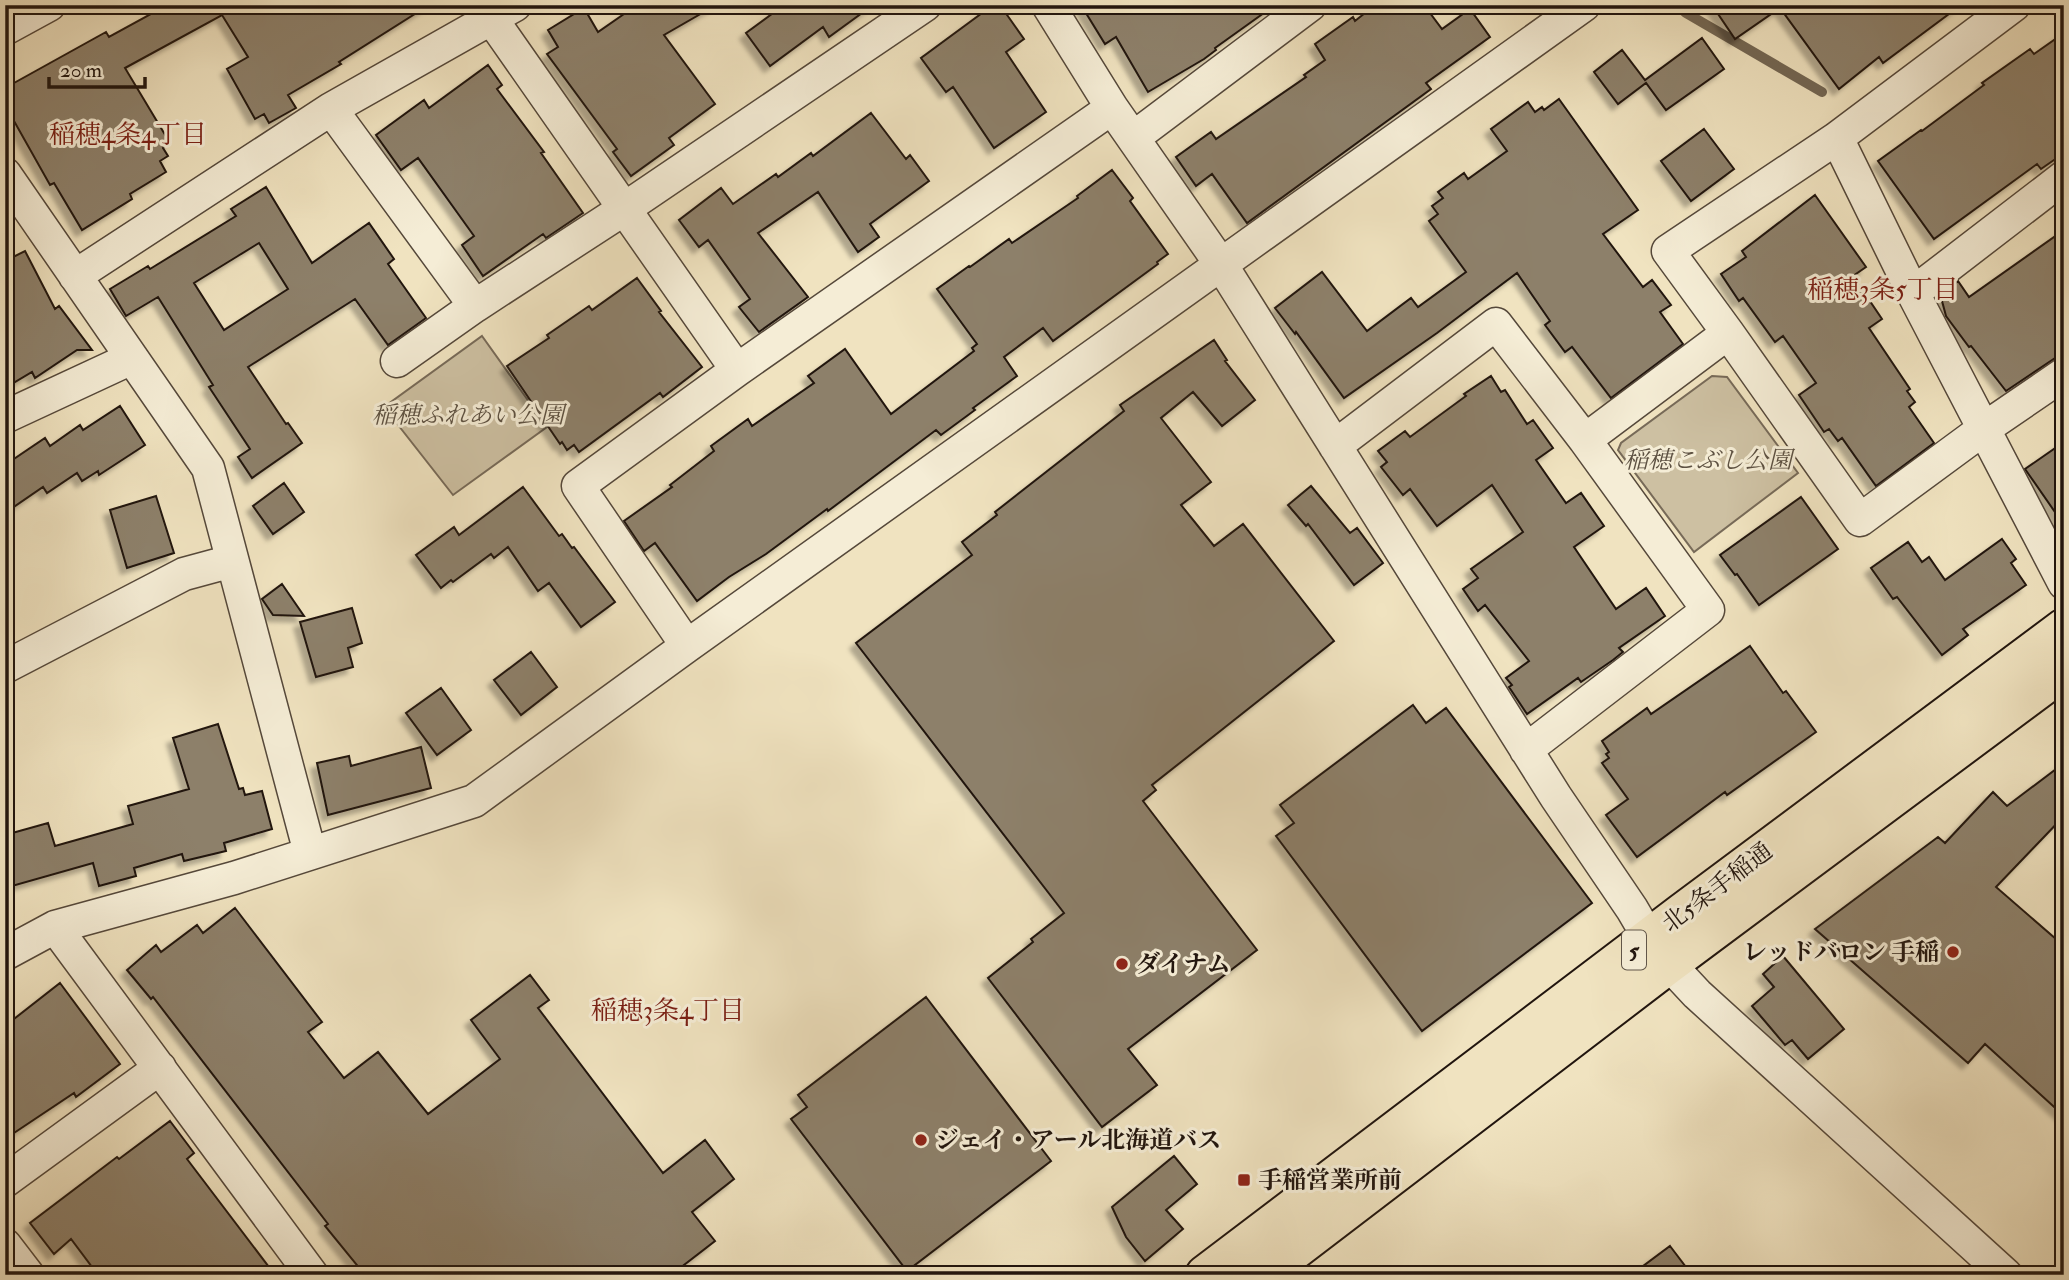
<svg xmlns="http://www.w3.org/2000/svg" width="2069" height="1280" font-family="'IM FELL Double Pica','Noto Serif JP',serif">
<defs>
<filter id="shadow"><feDropShadow dx="-6" dy="6" stdDeviation="2" flood-color="#0004"/></filter>
</defs>
<rect width="100%" height="100%" fill="#f0e3c0"/>
<filter id="stains"><feTurbulence type="fractalNoise" baseFrequency=".00286" numOctaves="4"/><feColorMatrix values="0 0 0 0 .2 0 0 0 0 .09 0 0 0 0 .02 0 0 0 .5 -.17"/></filter>
<radialGradient id="worn" r=".72"><stop offset=".6" stop-color="#630" stop-opacity="0"/><stop offset="1" stop-color="#630" stop-opacity=".3"/></radialGradient>
<path fill="#cdc0a2" stroke="#776a58" stroke-width="2" d="M482,336L547,427L453,495L384,407Z
M1712,376L1727,377L1798,473L1694,552L1618,450L1621,443Z"/>
<g fill="none" stroke-linecap="round" stroke-linejoin="round">
<path stroke="#736754" stroke-width="10" d="M1677,5L1686,13L1822,92"/>
</g>
<path fill="#8d806b" stroke="#21150e" stroke-width="2" fill-rule="evenodd" filter="url(#shadow)" d="M173,5H429L339,62L341,64L288,95L296,108L269,123L264,114L255,119L227,69L248,57L222,15L125,68L170,143L163,148L168,156L160,161L166,172L130,194L132,199L82,230L54,183L50,185L5,105V88L106,32L109,37L158,10L160,13Z
M637,5H716L664,35L715,104L669,138L674,145L631,176L613,152L617,149L547,54L558,47L548,30L584,8L598,32Z
M784,5H873L829,37L823,27L770,66L746,33Z
M993,5H1000L1024,39L1006,52L1046,112L994,148L953,87L946,92L921,58Z
M1081,5H1275L1215,48L1216,50L1204,59L1148,92L1116,37L1105,44Z
M1375,5H1424L1442,29L1470,9L1490,37L1426,83L1431,89L1247,223L1212,174L1196,186L1176,157L1211,132L1216,139L1306,77L1304,75L1325,60L1315,44L1353,17L1355,21Z
M1712,5H1961L1883,63L1879,57L1839,89L1780,8L1735,39Z
M2064,33V153L2041,169L2037,164L1934,239L1878,161L1921,130L1922,131L1984,85L1982,83L2030,49L2034,54Z
M1702,38L1724,69L1666,110L1646,83L1618,104L1594,72L1622,50L1645,80Z
M488,65L502,85L497,89L544,152L541,153L583,213L546,238L543,234L483,276L462,245L474,236L418,158L401,170L376,135L424,100L429,108Z
M1559,99L1638,210L1603,234L1643,287L1652,280L1671,305L1660,312L1683,344L1611,398L1572,347L1565,352L1545,325L1550,321L1517,273L1437,333L1344,398L1296,332L1295,334L1275,308L1322,272L1367,331L1411,298L1418,307L1466,272L1429,221L1438,214L1432,206L1443,198L1438,192L1464,173L1468,179L1507,151L1491,129L1528,102L1535,112L1542,107L1544,110Z
M871,113L906,159L910,155L929,181L870,224L879,237L858,252L818,192L758,233L808,297L759,332L739,307L750,299L708,240L699,247L679,220L721,188L733,204L776,174L778,177L811,153L813,156Z
M1704,129L1734,169L1691,201L1661,161Z
M1112,170L1133,198L1130,201L1168,254L1157,262L1158,264L1053,341L1043,328L1004,357L1017,376L973,408L975,410L941,435L936,430L828,511L827,509L766,554L729,577L697,601L655,543L644,551L624,521L672,487L670,485L714,451L711,446L748,419L752,426L814,383L808,376L845,349L891,414L974,351L972,348L977,344L937,289L969,266L970,267L1009,239L1012,243L1078,198L1077,196Z
M266,187L312,263L369,223L394,259L388,264L426,318L388,345L355,299L248,367L286,424L288,423L302,443L252,478L238,457L250,449L209,387L213,385L158,297L126,316L110,289L148,266L150,269L236,216L231,209ZM259,243L288,289L224,330L194,283Z
M1815,195L1866,267L1853,276L1882,319L1869,328L1910,389L1907,391L1915,402L1909,407L1934,443L1876,486L1842,438L1838,441L1829,429L1824,432L1799,395L1816,383L1783,336L1775,342L1743,298L1739,301L1721,274L1746,257L1742,251Z
M2064,230V352L2006,391L1971,346L1969,347L1946,316L1942,301L1946,291L1958,281L1969,297Z
M25,251L55,309L59,306L92,350H77L35,378L32,372L5,388V261Z
M637,278L661,311L659,312L702,367L663,397L660,393L579,452L574,445L567,450L562,442L560,444L507,366L549,338L547,335L589,306L592,310Z
M1214,340L1227,360L1225,361L1255,400L1222,426L1193,392L1161,418L1211,482L1181,505L1214,546L1243,524L1334,641L1152,785L1156,790L1143,801L1257,950L1128,1049L1157,1085L1102,1127L988,978L1033,942L1031,939L1064,913L856,643L972,555L962,542L997,515L995,512L1124,411L1120,405Z
M1491,376L1501,392L1505,390L1527,424L1533,420L1553,448L1536,460L1566,503L1581,493L1604,526L1574,547L1616,609L1646,588L1665,616L1619,648L1623,652L1613,660L1581,682L1578,678L1527,714L1509,687L1512,685L1506,678L1529,661L1485,605L1478,611L1463,589L1478,578L1471,569L1523,532L1492,485L1437,526L1410,489L1403,495L1381,467L1387,462L1378,451L1405,431L1410,437L1466,396L1464,394Z
M120,406L145,445L99,475L98,471L82,481L77,473L47,493L43,487L5,513V465L45,438L50,446L80,425L83,430Z
M2064,442V525L2025,469Z
M284,483L304,512L273,534L253,506Z
M1311,486L1350,533L1357,528L1383,563L1354,585L1308,524L1306,526L1288,505Z
M523,487L559,536L562,534L572,548L574,547L615,602L581,627L549,583L538,591L508,547L494,558L491,554L453,582L451,580L441,588L416,555L454,527L459,535Z
M156,496L174,553L127,568L110,510Z
M1801,497L1838,549L1759,605L1737,574L1735,575L1720,555Z
M2002,539L2016,559L2011,563L2026,585L1963,629L1968,635L1942,655L1897,597L1893,599L1871,568L1908,542L1922,562L1929,557L1945,580Z
M282,584L304,616L273,615L262,599Z
M352,608L362,643L348,648L353,667L316,677L300,622Z
M1750,646L1783,693L1786,691L1816,732L1727,795L1725,792L1637,857L1606,815L1628,799L1602,763L1609,758L1606,754L1609,752L1602,741L1647,708L1651,714Z
M531,652L557,687L521,715L494,680Z
M441,688L471,730L437,755L406,713Z
M1413,705L1426,723L1446,708L1592,903L1422,1031L1276,836L1294,823L1280,805Z
M218,724L239,789L243,788L245,795L262,791L272,829L224,843L226,851L184,861L182,854L134,868L136,876L99,886L93,863L5,888V835L48,823L55,846L133,824L128,806L189,789L173,738Z
M421,747L431,788L328,815L317,763L349,756L351,766Z
M2064,763V816L1996,887L2064,946V1116L1985,1044L1968,1063L1815,929L1938,837L1945,843L1993,792L2007,806Z
M235,908L322,1022L308,1032L344,1078L378,1052L428,1114L500,1059L471,1020L530,975L549,1000L538,1008L663,1173L705,1140L734,1179L692,1212L715,1241L671,1275H365L325,1226L328,1224L153,997L151,999L127,970L156,945L161,952L197,925L203,933Z
M1783,956L1844,1029L1808,1059L1792,1040L1785,1045L1752,1006L1774,987L1763,974Z
M60,983L120,1064L76,1097L74,1093L5,1139V1026Z
M926,997L1051,1161L907,1271L791,1119L807,1107L798,1095Z
M170,1121L194,1153L187,1159L275,1275H98L71,1239L54,1254L30,1223L117,1157L119,1159Z
M1174,1156L1197,1184L1166,1210L1183,1229L1145,1261L1126,1237L1112,1207Z
M1670,1246L1692,1275H1631Z"/>
<g fill="none" stroke-linecap="round" stroke-linejoin="round">
<g stroke="#55483a" stroke-width="35">
<path id="minor" d="M1048,5L1112,108L1222,266L1556,797L1632,909L1649,938L1669,964L1697,994L2006,1275
M2014,5L1837,138L1668,251L1728,333L1860,520L1985,428L2064,374
M491,18L737,370
M5,29L49,5
M331,109L475,306
M1133,138L1310,5
M1837,138L1913,293L2064,583
M5,174L208,468L310,853
M75,276L331,109L515,5
M1913,293L2064,177
M397,361L475,306L624,209L925,5
M5,417L132,358
M1585,440L1728,333
M1335,446L1496,324L1585,440L1708,610L1526,750
M687,646L578,486L737,370L1112,108
M5,667L184,574L232,561
M55,927L312,1275
M5,954L55,927L234,878L474,801L687,646L1584,5
M5,1181L160,1068
M5,1245L28,1275"/>
</g>
<g stroke="#21150e" stroke-width="42">
<path id="highway" d="M1205,1275L1682,913L2064,628
M1262,1275L1669,964L2064,670"/>
</g>
<use href="#minor" stroke="#f5edd6" stroke-width="32"/>
<use href="#highway" stroke="#f0e3c0" stroke-width="38"/>
</g>
<g fill="#8f2418" stroke="#f5edd6" stroke-width="2.5">
<circle cx="1953" cy="952" r="7"/>
<circle cx="1122" cy="964" r="7"/>
<circle cx="921" cy="1140" r="7"/>
<rect x="1237" y="1173" width="14" height="14" rx="3.5"/>
</g>
<g text-anchor="middle" stroke-width="6" stroke-linejoin="round" paint-order="stroke">
<rect fill="#f5edd6" stroke="#61564a" stroke-width="2" x="1622" y="930.5" width="24" height="39" rx="5"/>
<g font-size="23" font-weight="bold" fill="#21150e">
<text x="1634" y="958">5</text>
</g>
<g font-size="24" font-style="italic" fill="#5d5142" stroke="#f5edd6">
<text x="468" y="423">稲穂ふれあい公園</text>
<text x="1708" y="468">稲穂こぶし公園</text>
</g>
<g font-size="24" fill="#21150e" stroke="#f5edd6">
<text transform="translate(1717 887) rotate(-37)" y="8">北5条手稲通</text>
</g>
<g font-size="24" font-weight="bold" fill="#21150e" stroke="#f5edd6" text-anchor="start">
<text x="1939" y="960" text-anchor="end">レッドバロン 手稲</text>
<text x="1136" y="972">ダイナム</text>
<text x="935" y="1148">ジェイ・アール北海道バス</text>
<text x="1258" y="1188">手稲営業所前</text>
</g>
<g font-size="26" fill="#7a1f14" stroke="#f5edd6">
<text x="128" y="143">稲穂4条4丁目</text>
<text x="1883" y="298">稲穂3条5丁目</text>
<text x="668" y="1019">稲穂3条4丁目</text>
</g>
</g>
<rect width="2069" height="1280" fill="none" stroke="#f0e3c0" stroke-width="28"/>
<rect x="7" y="7" width="2055" height="1266" fill="none" stroke="#21150e" stroke-width="3.5"/>
<rect x="14" y="14" width="2041" height="1252" fill="none" stroke="#21150e" stroke-width="2"/>
<path d="M49 77v10h96v-10" fill="none" stroke="#21150e" stroke-width="3.5"/>
<text x="60" y="77" font-size="21" fill="#21150e" stroke="#f5edd6" stroke-width="5" paint-order="stroke">20 m</text>
<rect width="100%" height="100%" filter="url(#stains)"/>
<rect width="100%" height="100%" fill="url(#worn)"/>
</svg>
